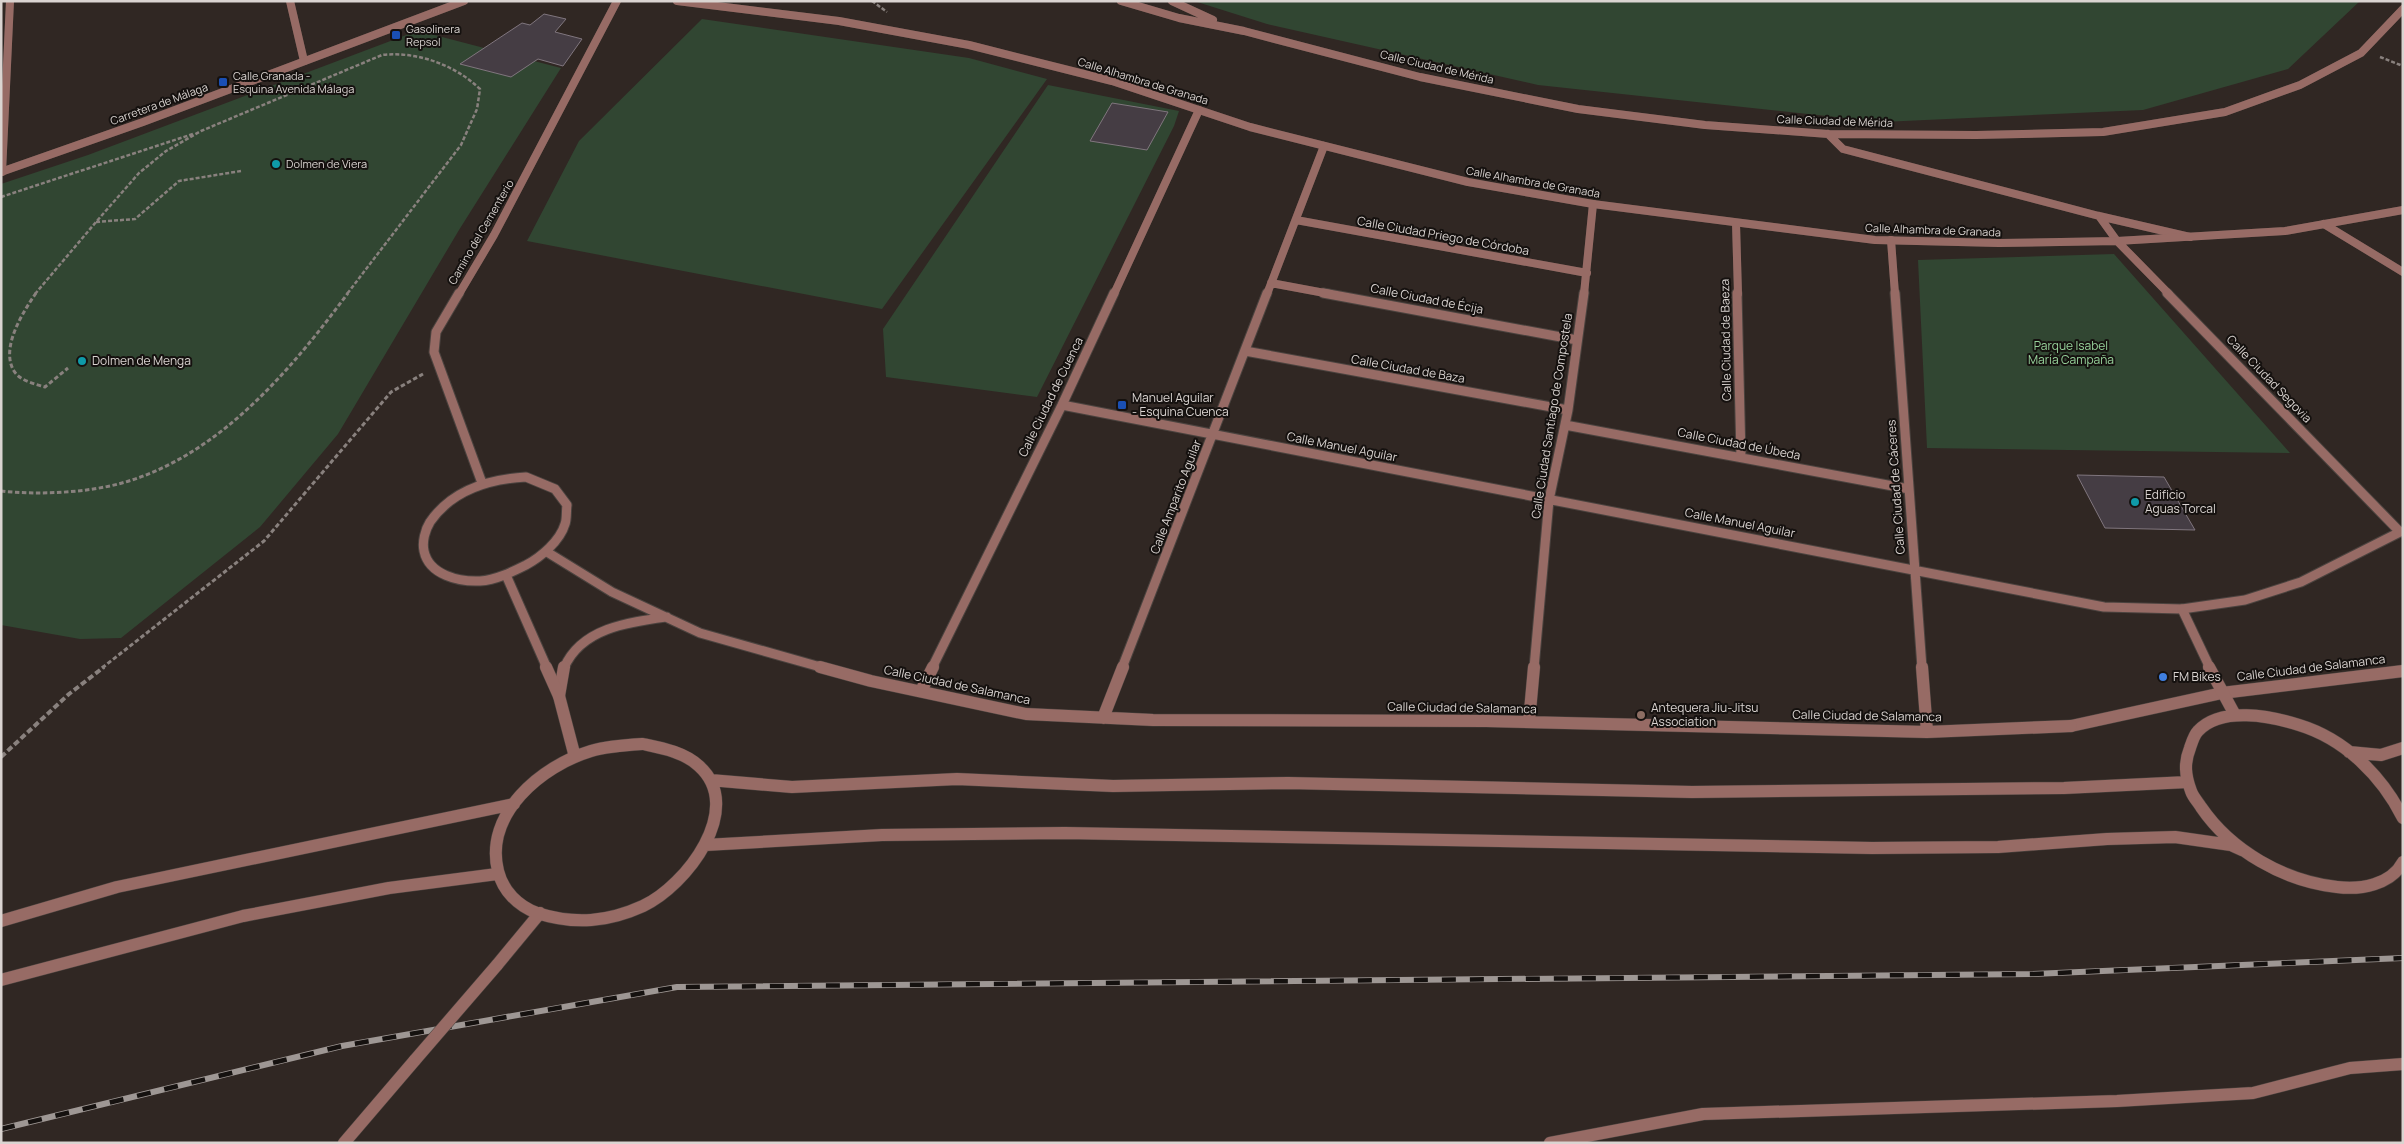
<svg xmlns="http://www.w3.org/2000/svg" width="2404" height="1144" font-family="Manrope,sans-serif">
<rect width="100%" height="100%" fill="#302723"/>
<path fill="#314632" d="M1194,1H2360L2288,69L2143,110L1882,122L1538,85L1267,24Z
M702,19L969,58L1047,79L882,309L527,241L579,141Z
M423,32L561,68L459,230L338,434L260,527L121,638L80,639L1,625V184L88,155L409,34Z
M1048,85L1179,111L1174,126L1037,397L886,377L883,329Z
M2114,254L2290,453L1927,448L1918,260Z"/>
<path fill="#453d44" stroke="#80767e" d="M544,14L566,19L555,32L582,39L563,66L538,59L511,77L460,64L522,23L530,25Z
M1112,103L1168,112L1147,150L1090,141Z
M2077,475L2164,477L2195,530L2105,528Z"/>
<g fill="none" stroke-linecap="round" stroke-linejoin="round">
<g stroke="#4b433f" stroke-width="13">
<path id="pedestrian" d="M2071,726L2222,693L2403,671"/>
</g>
<g stroke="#4b433f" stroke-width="8">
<path id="minor-far2" d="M290,1L304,61
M1121,1L1179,18L1244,31L1420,77L1578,109L1705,125L1828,134L1976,135L2103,132L2225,112L2300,85L2361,53L2403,9
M1172,1L1213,20
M1828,134L1843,149L2099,216L2190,237
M2,172L10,1
M2099,216L2117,241
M1296,220L1587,273
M1736,223L1738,294
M2324,224L2403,272
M1891,240L1895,294
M1271,283L1330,294
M1114,294L1199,110
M1267,294L1324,146
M1584,294L1593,204"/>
</g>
<g stroke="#4b433f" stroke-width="11">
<path id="minor-far1" d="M1323,293L1577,340
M1737,293L1741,457
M1895,293L1922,668
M1245,351L1568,410
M1062,405L2104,607L2182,609
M1565,425L1909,489
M547,552L612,592L700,633L824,668
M564,668C581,628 629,622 667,617
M932,668L1062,405L1114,293
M1122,668L1267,293
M1534,668L1549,500L1568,410L1584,293"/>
</g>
<g stroke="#4b433f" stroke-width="13">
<path id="minor" d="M820,667L871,681L1026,714L1153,720L1486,721L1927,732L2071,726
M1922,667L1927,732
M921,691L933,667
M559,696L564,667
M1103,718L1123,667
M1529,722L1534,667
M1550,1143L1703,1114L2117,1101L2253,1093L2350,1068L2403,1064"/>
</g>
<g stroke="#4b433f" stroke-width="8">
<path id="tertiary-far2" d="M677,1L839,21L969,45L1112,81L1250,127L1468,182L1593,204L1875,240L1999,243L2117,241L2285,231L2403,210
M1,172L143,122L464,1
M2117,241L2169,294
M459,294L494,235L617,1"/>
</g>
<g stroke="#4b433f" stroke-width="11">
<path id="tertiary-far1" d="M459,293L436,332L434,352L482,483
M2167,293L2400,532L2301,582L2245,600L2182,609L2210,668
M526,477L555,489L567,505C566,511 567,519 565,524C560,541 541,557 526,565C512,572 496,580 480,581C459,582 429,575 424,551C422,542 425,530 430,522C452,490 489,479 526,477Z
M506,575L547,668"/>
</g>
<g stroke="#4b433f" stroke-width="13">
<path id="tertiary" d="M546,667L559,696L575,757
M2209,667L2235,715
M643,744C662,748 684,752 699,766C746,808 686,886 643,906C608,922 575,925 537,913C518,906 503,891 498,871C484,814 541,766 591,751C608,746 626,745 643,744Z
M2349,752L2381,755L2403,748
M710,780L792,787L957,779L1113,786L1288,783L1692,792L2064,788L2188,782
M2403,818C2382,776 2345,739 2299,725C2271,716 2221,706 2198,731C2194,735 2192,742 2190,748C2184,763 2185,775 2191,791C2193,797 2198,802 2201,807C2231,851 2284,881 2337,887C2360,890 2391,885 2403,862
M705,845L882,835L1065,833L1872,848L1998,847L2107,839L2175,837L2231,845L2242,850
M1,921L117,887L514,804
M497,965L540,913
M1,980L243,916L389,888L497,874
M344,1143L415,1060"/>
</g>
<path stroke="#89817e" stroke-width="2.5" stroke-dasharray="4 2" stroke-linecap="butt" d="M872,1L887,12
M2380,57L2403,66
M241,171L179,181L135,219L96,222L139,173L166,151L201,131L382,55C417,51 455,65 480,89L477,109L461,145L347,294
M1,197L193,134
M35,294L96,222"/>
<path stroke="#89817e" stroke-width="3" stroke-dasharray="4.5 2.5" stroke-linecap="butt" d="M36,293C23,312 0,348 14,371C20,381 35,384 45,387L68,368
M1,491C38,495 86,493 122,483C219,456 291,370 348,293
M102,668L264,541L391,392L423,374"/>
<path stroke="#89817e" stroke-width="4" stroke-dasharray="6 3" stroke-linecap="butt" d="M1,757L69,694L104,667"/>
<use href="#pedestrian" stroke="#976b65" stroke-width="12"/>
<use href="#minor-far2" stroke="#976b65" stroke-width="8"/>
<use href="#minor-far1" stroke="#976b65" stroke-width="9"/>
<use href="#minor" stroke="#976b65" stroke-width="12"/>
<use href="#tertiary-far2" stroke="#976b65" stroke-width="8"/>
<use href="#tertiary-far1" stroke="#976b65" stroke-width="9"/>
<use href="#tertiary" stroke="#976b65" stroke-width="12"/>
<g stroke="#9e9794" stroke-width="6">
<path id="rail" d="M1,1129L342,1046L677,987L2033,974L2403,958"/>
</g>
<use href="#rail" stroke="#15110f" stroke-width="4.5" stroke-dasharray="14" stroke-linecap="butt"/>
<g stroke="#4b433f" stroke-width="13" stroke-linecap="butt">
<path id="tertiary-bridge" d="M415,1060L497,965"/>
</g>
<use href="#tertiary-bridge" stroke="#976b65" stroke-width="12"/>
</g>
<g fill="#1a4fb4" stroke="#15110f" stroke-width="2">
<rect x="391" y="30" width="10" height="10" rx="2.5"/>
<rect x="218" y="77" width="10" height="10" rx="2.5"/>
<rect x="1117" y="400" width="10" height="10" rx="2.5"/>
</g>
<g fill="#0f9aa8" stroke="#15110f" stroke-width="2">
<circle cx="276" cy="164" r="5"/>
<circle cx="82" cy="361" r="5"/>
<circle cx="2135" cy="502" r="5"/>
</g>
<circle fill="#3f7fe0" stroke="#15110f" stroke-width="2" cx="2163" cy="677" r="5"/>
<circle fill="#8d6e63" stroke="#15110f" stroke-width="2" cx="1641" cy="715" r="5"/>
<g text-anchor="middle" stroke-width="4" stroke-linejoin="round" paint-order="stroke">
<g font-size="11" fill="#dad4d1" stroke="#15110f" text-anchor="start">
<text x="406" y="33">Gasolinera<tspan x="406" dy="13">Repsol</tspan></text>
<text x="233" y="80">Calle Granada -<tspan x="233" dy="13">Esquina Avenida Málaga</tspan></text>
<text x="286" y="168">Dolmen de Viera</text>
</g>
<g font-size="11" fill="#dad4d1" stroke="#15110f">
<text transform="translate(1437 67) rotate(13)" y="4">Calle Ciudad de Mérida</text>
<text transform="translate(1143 81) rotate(17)" y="4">Calle Alhambra de Granada</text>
<text transform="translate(159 104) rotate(-20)" y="4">Carretera de Málaga</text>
<text transform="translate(1835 121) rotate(2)" y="4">Calle Ciudad de Mérida</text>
<text transform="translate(1533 182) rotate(10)" y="4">Calle Alhambra de Granada</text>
<text transform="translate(1933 230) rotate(2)" y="4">Calle Alhambra de Granada</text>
<text transform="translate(481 232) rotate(-60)" y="4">Camino del Cementerio</text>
</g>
<g font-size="12" fill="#dad4d1" stroke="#15110f">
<text transform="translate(1443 236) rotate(10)" y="4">Calle Ciudad Priego de Córdoba</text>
<text transform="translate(1427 299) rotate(11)" y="4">Calle Ciudad de Écija</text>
<text transform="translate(1726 340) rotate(-91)" y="4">Calle Ciudad de Baeza</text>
<text transform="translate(1408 369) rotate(10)" y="4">Calle Ciudad de Baza</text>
<text transform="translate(2269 379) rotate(46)" y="4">Calle Ciudad Segovia</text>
<text transform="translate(1051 397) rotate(-64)" y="4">Calle Ciudad de Cuenca</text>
<text transform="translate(1552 416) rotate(-81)" y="4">Calle Ciudad Santiago de Compostela</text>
<text transform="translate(1739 444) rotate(11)" y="4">Calle Ciudad de Úbeda</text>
<text transform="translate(1342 447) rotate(11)" y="4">Calle Manuel Aguilar</text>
<text transform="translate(1896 487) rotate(-94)" y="4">Calle Ciudad de Cáceres</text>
<text transform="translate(1176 497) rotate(-69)" y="4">Calle Amparito Aguilar</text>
<text transform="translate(1740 523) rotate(11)" y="4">Calle Manuel Aguilar</text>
<text transform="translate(2311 668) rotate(-7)" y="4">Calle Ciudad de Salamanca</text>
<text transform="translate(957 685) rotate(12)" y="4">Calle Ciudad de Salamanca</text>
<text transform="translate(1462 708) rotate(1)" y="4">Calle Ciudad de Salamanca</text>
<text transform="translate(1867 716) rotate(1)" y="4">Calle Ciudad de Salamanca</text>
</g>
<g font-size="12" fill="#97d29b" stroke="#15110f">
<text x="2071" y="350">Parque Isabel<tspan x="2071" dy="14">María Campaña</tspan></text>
</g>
<g font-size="12" fill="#dad4d1" stroke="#15110f" text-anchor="start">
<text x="92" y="365">Dolmen de Menga</text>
<text x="1132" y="402">Manuel Aguilar<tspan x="1132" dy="14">- Esquina Cuenca</tspan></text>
<text x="2145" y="499">Edificio<tspan x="2145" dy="14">Aguas Torcal</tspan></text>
<text x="2173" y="681">FM Bikes</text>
<text x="1651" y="712">Antequera Jiu-Jitsu<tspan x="1651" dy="14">Association</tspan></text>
</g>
</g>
<rect width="2404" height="1144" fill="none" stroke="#dad4d1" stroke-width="5"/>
</svg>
